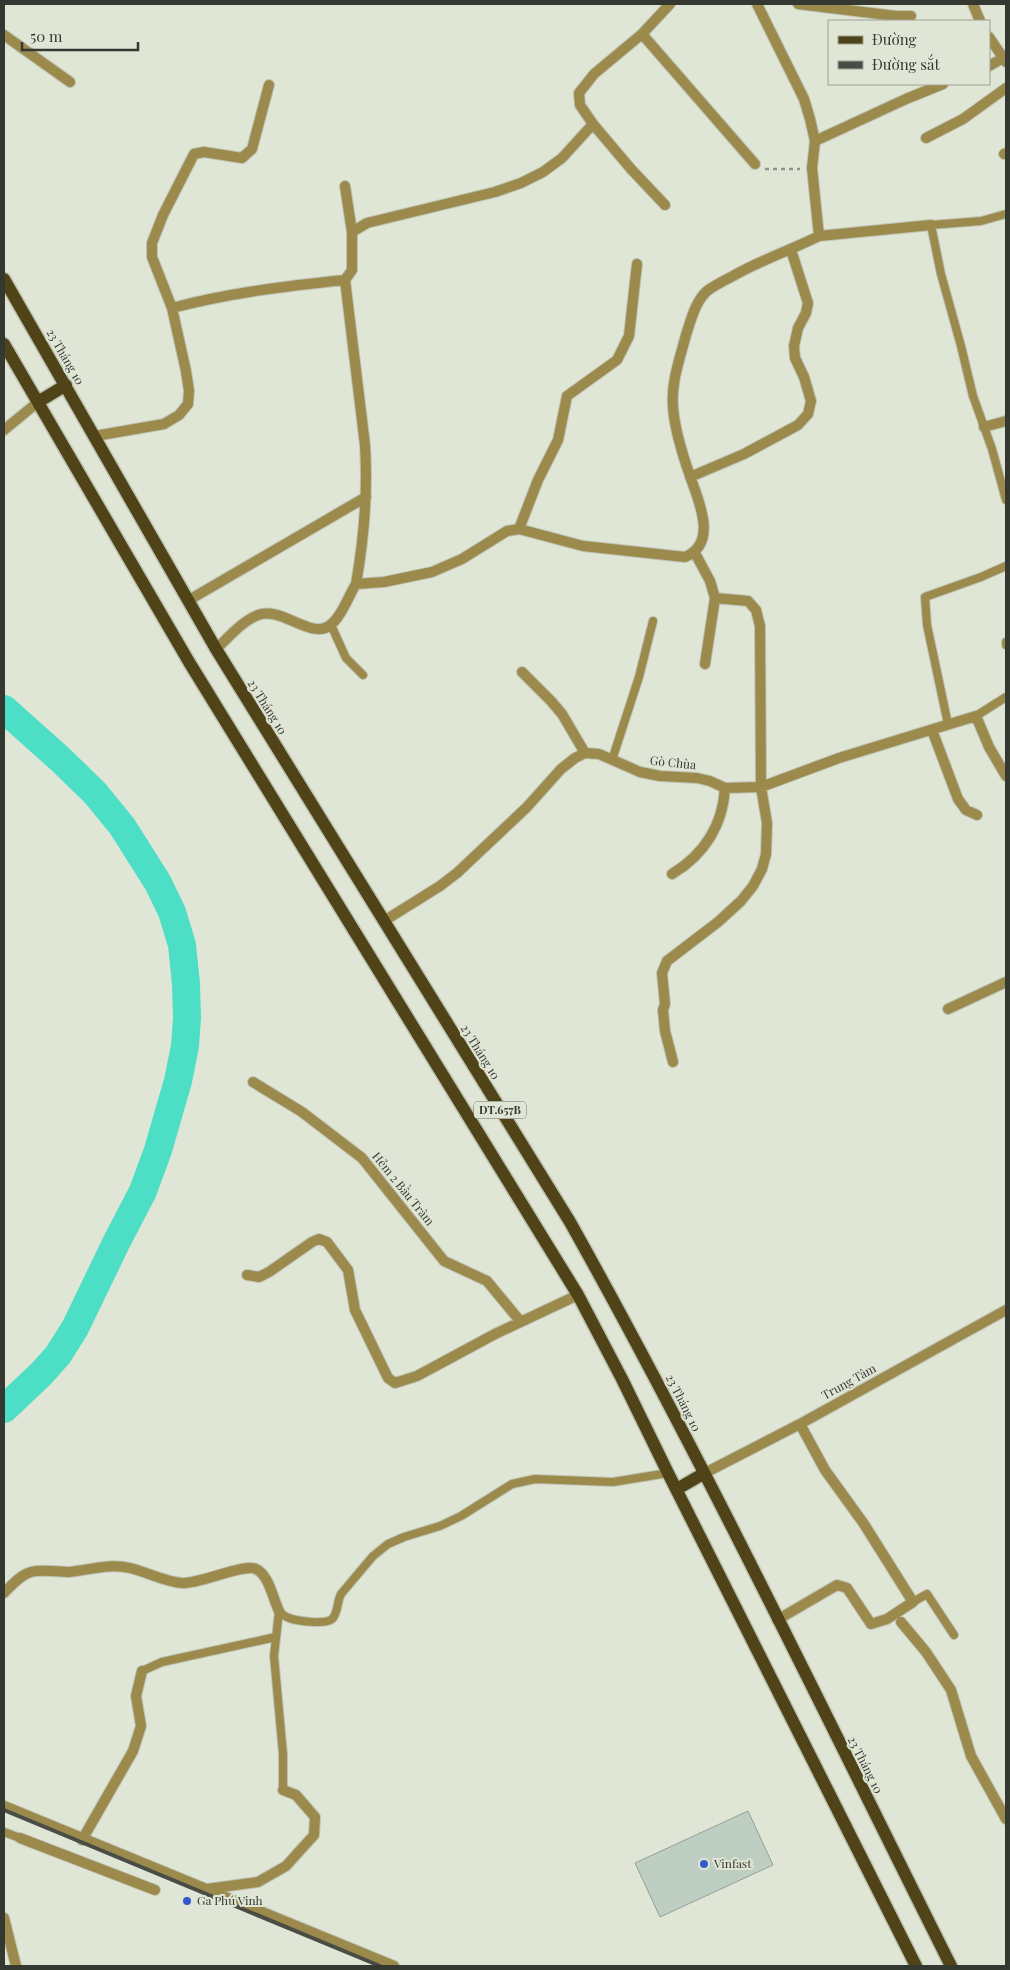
<svg xmlns="http://www.w3.org/2000/svg" width="1010" height="1970" font-family="'Playfair Display',serif">
<rect width="100%" height="100%" fill="#e0e6d5"/>
<g fill="none" stroke-linecap="round" stroke-linejoin="round">
<path stroke="#4ddec6" stroke-width="28" d="M4,709L60,759L95,793L122,826L158,883L172,912L182,945L186,984L187,1018L185,1046L178,1081L158,1150L143,1191L117,1241L75,1328L58,1355L41,1374L4,1409"/>
</g>
<path fill="#bfcec2" stroke="#93a195" d="M748,1811L773,1865L660,1917L635,1863Z"/>
<g fill="none" stroke-linecap="round" stroke-linejoin="round">
<g stroke="#bec3b4" stroke-width="10">
<path id="lane" d="M1006,214L981,221L931,225L941,274L961,346L973,396L992,449L1006,500
M331,625L346,658L363,675
M1006,642V645
M976,716L1006,697
M948,724L927,625L925,597L981,577L1006,566
M612,760L639,677L653,621
M913,1602L927,1594L954,1635
M142,1671L162,1662L276,1637
M283,1790V1754L274,1656L279,1611C282,1614 285,1617 289,1618C297,1621 325,1625 332,1619C338,1614 337,1601 341,1594L373,1556L388,1544L404,1537L440,1526L461,1516L512,1484L535,1479L613,1482L668,1473
M4,1832L20,1838"/>
</g>
<g stroke="#bec3b4" stroke-width="12">
<path id="street" d="M670,4L642,34L755,164
M757,4L804,99L810,119L815,141L812,168L819,236L931,225
M798,4L896,16H911
M973,4L980,21
M4,35L70,82
M989,37L1006,62
M989,66L1003,58
M593,124L631,169L665,205
M926,138L963,119L1006,88
M815,141L906,99L943,84
M1004,154L1006,153
M352,232L367,223L495,192L521,183L543,172L562,158L593,124L580,105L579,93L594,74L642,34
M345,280L365,445C368,492 364,538 356,584
M172,308C229,293 286,286 345,280L352,270V232L345,186
M984,427L1006,421
M4,430L38,402
M95,436L164,424L179,415L188,404L189,391L186,371L172,308L152,257V243L163,215L194,154L204,152L242,158L252,149L269,85
M690,477L744,454L798,425L808,414L811,401L804,377L795,358L794,346L798,328L806,313L808,303L791,250
M519,529L538,480L558,440L567,396L617,360L629,336L637,264
M695,553L710,581L715,598L705,664
M189,600L366,497
M216,649C228,638 242,621 258,615C281,606 310,639 329,626C341,618 348,597 356,584L384,582L432,572L462,559L507,531L519,529L583,546L685,557C719,543 698,500 690,476C683,456 674,427 673,406C671,382 680,358 686,335C691,320 695,302 707,291C715,285 725,280 733,276C761,260 791,250 819,236
M522,672L551,701L562,714L585,753
M932,730L958,799L966,810L977,815
M672,874C704,855 723,825 725,788
M384,921L440,886L457,873L527,807L561,769L575,758L585,753L599,754L640,772L660,776L697,778L710,781L725,788L761,787L839,758L976,716L989,747L1006,776
M948,1009L1006,982
M673,1062L665,1031L663,1010L665,1004L662,973L667,961L718,922L741,901L753,886L762,869L766,854L767,823L761,787L760,626L756,610L748,601L715,598
M253,1082L302,1112L362,1158L444,1261L487,1281L520,1321
M247,1275L259,1277L269,1272L312,1242L319,1239L327,1242L348,1270L355,1310L388,1378L395,1383L417,1376L495,1334L578,1295
M703,1474L800,1424L1006,1310
M4,1593C11,1586 20,1575 31,1572C43,1569 57,1572 69,1572C89,1570 110,1563 130,1568C147,1572 165,1582 182,1583C200,1584 245,1563 256,1569C269,1575 273,1599 279,1611
M777,1620L837,1585L847,1588L871,1624L887,1619L913,1602L864,1524L825,1470L800,1424
M901,1622L926,1652L951,1690L971,1756L1006,1819
M4,1806L394,1966
M20,1838L155,1890
M82,1840L133,1751L141,1726L136,1696L142,1671
M207,1889L258,1882L286,1866L314,1835L315,1817L296,1795L283,1790
M4,1918L16,1966"/>
</g>
<g stroke="#bec3b4" stroke-width="15">
<path id="primary" d="M4,279L216,649L570,1222C706,1465 826,1717 951,1966
M4,344L189,662L578,1295L622,1379L668,1473L916,1966
M38,402L66,385
M677,1489L703,1474"/>
</g>
<path stroke="#919589" stroke-width="2.5" stroke-dasharray="4 4" stroke-linecap="butt" d="M765,169H800"/>
<use href="#lane" stroke="#9b8a4c" stroke-width="8"/>
<use href="#street" stroke="#9b8a4c" stroke-width="10"/>
<use href="#primary" stroke="#4f4317" stroke-width="12"/>
<path stroke="#4a4d45" stroke-width="4" d="M4,1810L380,1966"/>
</g>
<g fill="#3358c9" stroke="#e0e6d5" stroke-width="2">
<circle cx="704" cy="1864" r="5"/>
<circle cx="187" cy="1901" r="5"/>
</g>
<g text-anchor="middle" stroke-width="4" stroke-linejoin="round" paint-order="stroke">
<rect fill="#e0e6d5" stroke="#686c62" stroke-width="1" x="474" y="1101.5" width="52" height="17" rx="4"/>
<g font-size="11" font-weight="bold" fill="#353731">
<text x="500" y="1114">ĐT.657B</text>
</g>
<g font-size="12" fill="#353731" stroke="#e0e6d5">
<text transform="translate(65 357) rotate(60)" y="4">23 Tháng 10</text>
<text transform="translate(267 707) rotate(58)" y="4">23 Tháng 10</text>
<text transform="translate(673 763) rotate(6)" y="4">Gò Chùa</text>
<text transform="translate(480 1052) rotate(58)" y="4">23 Tháng 10</text>
<text transform="translate(403 1189) rotate(51)" y="4">Hẻm 2 Bầu Trâm</text>
<text transform="translate(849 1382) rotate(-29)" y="4">Trung Tâm</text>
<text transform="translate(683 1403) rotate(63)" y="4">23 Tháng 10</text>
<text transform="translate(865 1765) rotate(63)" y="4">23 Tháng 10</text>
</g>
<g font-size="12" fill="#353731" stroke="#e0e6d5" text-anchor="start">
<text x="714" y="1868">Vinfast</text>
<text x="197" y="1905">Ga Phú Vinh</text>
</g>
</g>
<rect width="1010" height="1970" fill="none" stroke="#353731" stroke-width="10"/>
<rect x="828" y="20" width="162" height="65" fill="#e0e6d5" stroke="#9ca093"/>
<rect x="838" y="36" width="25" height="8" fill="#4f4317" stroke="#9ca093"/>
<text x="872" y="45" font-size="15" fill="#353731">Đường</text>
<rect x="838" y="61" width="25" height="8" fill="#4a4d45" stroke="#9ca093"/>
<text x="872" y="70" font-size="15" fill="#353731">Đường sắt</text>
<path d="M22 42v8h116v-8" fill="none" stroke="#353731" stroke-width="2.5"/>
<text x="30" y="42" font-size="15" fill="#353731" stroke="#e0e6d5" stroke-width="4" paint-order="stroke">50 m</text>
</svg>
